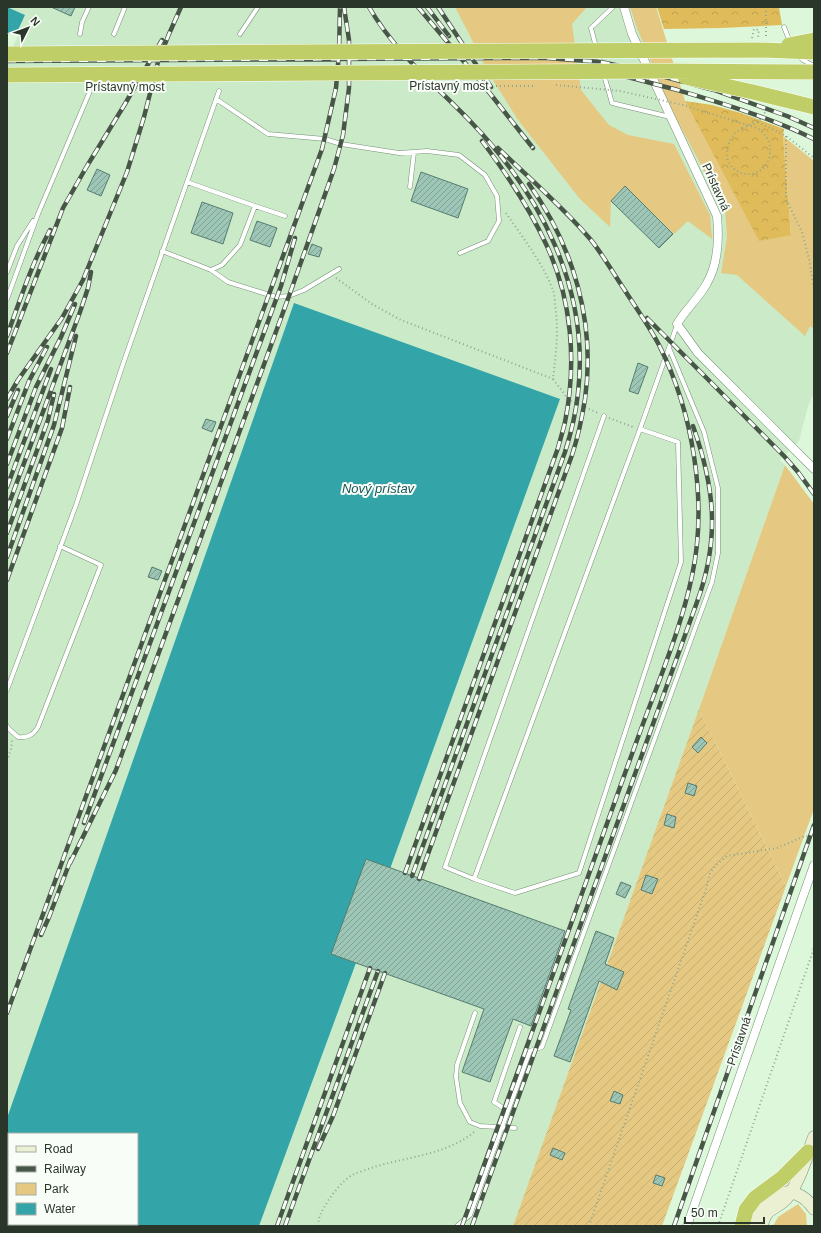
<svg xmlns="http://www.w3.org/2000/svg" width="821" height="1233" font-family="Helvetica,sans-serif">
<defs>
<pattern id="forest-crowns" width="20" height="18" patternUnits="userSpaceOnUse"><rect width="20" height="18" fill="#e0bb5a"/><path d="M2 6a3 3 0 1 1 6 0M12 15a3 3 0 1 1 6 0" fill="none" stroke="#c0a14e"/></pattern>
<pattern id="garden-furrows" width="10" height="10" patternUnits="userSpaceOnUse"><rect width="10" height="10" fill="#e5c982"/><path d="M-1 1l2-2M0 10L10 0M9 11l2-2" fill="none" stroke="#c5ad70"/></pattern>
<pattern id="building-hatch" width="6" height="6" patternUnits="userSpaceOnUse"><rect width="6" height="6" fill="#9dc6b7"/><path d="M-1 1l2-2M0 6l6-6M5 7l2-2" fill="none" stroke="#80a295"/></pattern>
</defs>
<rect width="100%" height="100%" fill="#dcf7da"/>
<path fill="#caeac8" d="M7,7H656L685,101L759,241L739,263L814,329V393L808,406L799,441L780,460L785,465L699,709L513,1226H259L356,964L294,304L7,1118V54L25,15Z"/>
<path fill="#e5c982" d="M455,7H587L572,24L581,90L609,125L628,135L674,144L710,215L712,239L688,221L674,234L625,186L619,191L611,201L610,227L580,199L518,120L486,69L469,34Z
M630,7H656L685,101L759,240L791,234L783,136L814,161V329L810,326L805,336L737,275L721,273L727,237L725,210L669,105L637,28Z
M785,465L814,504V809L786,886L699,709Z
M798,1204L806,1214L807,1226H773L778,1217Z"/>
<path fill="url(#forest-crowns)" d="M657,7H779L782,25L722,28L664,29Z
M685,101L712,105L741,113L784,129L783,136L791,235L759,241Z"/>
<path fill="url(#garden-furrows)" d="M699,709L786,886L662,1226H513Z"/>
<path fill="#33a5a9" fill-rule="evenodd" d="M7,7L25,15L7,54Z
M294,303L560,399L356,963L259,1226H7V1118ZM9,1134H137V1224H9Z"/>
<path fill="#dcf7da" d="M7,34H19L9,55L7,56Z"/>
<path fill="url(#building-hatch)" stroke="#567c6f" d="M51,7H75L71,16Z
M97,169L110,175L101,196L87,190Z
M421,172L468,189L458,218L411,201Z
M625,186L673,234L659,248L611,201Z
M202,202L233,213L223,244L191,233Z
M257,221L277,228L270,247L250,240Z
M312,244L322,248L319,257L308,254Z
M638,363L648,367L638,394L629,391Z
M206,419L216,422L212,432L202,428Z
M152,567L162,571L158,580L148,577Z
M701,737L707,743L698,753L692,747Z
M688,783L697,786L694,796L685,793Z
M667,814L676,817L674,828L664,825Z
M366,859L565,931L531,1026L513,1019L490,1082L462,1072L484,1009L331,954Z
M646,875L658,879L652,894L641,890Z
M621,882L631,886L625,898L616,894Z
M596,931L614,938L605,964L624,972L617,990L599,981L570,1062L554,1056L571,1010L568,1009Z
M614,1091L623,1095L620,1104L610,1101Z
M553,1148L565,1153L562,1160L550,1155Z
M656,1175L665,1178L662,1186L653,1183Z"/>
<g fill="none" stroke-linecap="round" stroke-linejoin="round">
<g stroke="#779076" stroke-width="5">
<path id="service" d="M784,27L790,42
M80,34L82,22L89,7
M114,34L125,7
M240,34L258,7
M596,47L591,28L613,7
M598,53L602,68
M799,56L803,60L814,66
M604,75L612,103L670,117
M216,99L268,134L325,139L341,144L399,153L427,151L459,155L485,175L497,196L499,221L488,241L460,253
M410,187L414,152
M255,206L285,216
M162,251L211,270L222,265L240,245L255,206L187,182
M211,270L228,282L276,297L289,296L304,290L339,269
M7,272L17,246L33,221
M7,299L38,214L90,91
M604,416L445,867L474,879L640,429L677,325
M7,690L76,505L123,364L219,91
M7,726L8,728L18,737C28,738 33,735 38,727L101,565L60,546
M474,879L515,893L579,873L681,562L678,442L640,429
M475,1013L457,1065L456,1077L460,1103L470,1122L480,1126L515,1128
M508,1111L530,1051L542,1047L712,582L718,553V488L704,432L669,348
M457,1226L470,1215L508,1111L494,1102L520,1027"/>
</g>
<g stroke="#779076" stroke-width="9">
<path id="minor" d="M624,7L632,34L717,216C719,237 718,264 707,283C699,298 686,309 677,324L698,353L814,469
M687,1226L814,865"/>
</g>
<g stroke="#779076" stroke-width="13">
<path id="secondary" d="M752,1226C758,1194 794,1178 814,1209
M762,1226C765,1207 776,1210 786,1199C799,1184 807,1155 814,1137"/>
</g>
<g stroke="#fff" stroke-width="16">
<path id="motorway" d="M742,1226L746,1210L755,1198L782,1178L808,1152"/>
</g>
<path stroke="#91a690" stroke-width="2" stroke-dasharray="1 3" stroke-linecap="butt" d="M766,7V37
M752,38L754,29L759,30L758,38
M758,122L786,136L814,158
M742,128L758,122L762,116L767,110V108
M786,136V199L802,232L809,259L814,289
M506,213C523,238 542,262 553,290C554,294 555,300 555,305C559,329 556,354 553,379L569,400L598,413
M336,278L372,304L401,320L553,379
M609,418L633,427
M7,761L11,749L12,740
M318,1226C319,1214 322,1211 328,1201C335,1191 343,1180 354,1174C359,1172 366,1170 371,1168C404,1157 448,1155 475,1131
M589,1226L706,889L710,873L716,865L727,856L777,848L805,836L814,838
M718,1226L814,948"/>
<use href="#service" stroke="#fff" stroke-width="4"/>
<use href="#minor" stroke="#fff" stroke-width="8"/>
<use href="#secondary" stroke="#ecf0d2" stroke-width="12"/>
<use href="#motorway" stroke="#c0ce68" stroke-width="15"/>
<g stroke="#485648" stroke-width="4.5">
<path id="rail" d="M369,7C394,51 436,86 471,122C541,195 590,289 578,393C576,413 571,433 565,452L412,876
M418,7L481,82L533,148
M427,7L449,36
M438,7L491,87
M7,61L501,58H547L601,62L639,70L714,90L787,116L814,128
M7,70L503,67C535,67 567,68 600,72C625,75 649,83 674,89C721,103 769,117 814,139
M647,318L784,456L798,472L814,494
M7,336C20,300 32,263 50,230
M7,353L63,208L87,166L125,104L162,40
M7,399L18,380L62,318L83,280L127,172L144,117L158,62L169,34L181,7
M7,416L18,390
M7,439L29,381L47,347
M7,464L36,387L61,337L75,304
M7,487L51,369
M7,509L80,312L88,288L91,272
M7,533L48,420L54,394
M7,557L54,425L76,336
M7,580L62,428L70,387
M84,823L281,286L295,238
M70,863L116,770L289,296L334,169L343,135L349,88V40L344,7
M405,873L558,448C560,440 563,431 565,422C577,363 572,299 546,244C529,207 506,173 482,141
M419,879L572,455C578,437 582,418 585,399C596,322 573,246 529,184
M41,935L49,917L71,859
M7,1013L322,149L336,88L339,53L340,7
M318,1149L333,1116L385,973
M277,1226L370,968
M285,1226L378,971
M462,1226C512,1090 560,954 609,818C623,779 637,739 652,700C667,660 683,619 692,576C708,502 693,412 659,345C649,326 636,308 624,289C613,273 603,255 591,240C563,207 529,178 498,148
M472,1226L697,602C720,539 715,488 693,426
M674,1226L814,825"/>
</g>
<use href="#rail" stroke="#f8fdf7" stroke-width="3" stroke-dasharray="9" stroke-linecap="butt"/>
<g stroke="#fff" stroke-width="16" stroke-linecap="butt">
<path id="motorway-bridge" d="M789,45L814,40
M7,54L299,52L759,50L814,52
M7,75L661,71L814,72
M685,77L753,92L814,107"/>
</g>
<path stroke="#91a690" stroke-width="2" stroke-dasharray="1 3" stroke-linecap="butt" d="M556,85L620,91L683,105L757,128C767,135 771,142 770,154C766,181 731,180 727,156C726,154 728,150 728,147C730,138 734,133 742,128
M496,86H536"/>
<use href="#motorway-bridge" stroke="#c0ce68" stroke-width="15"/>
</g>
<g text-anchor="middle" stroke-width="4" stroke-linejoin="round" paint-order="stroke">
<g font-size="12" fill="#2b362b" stroke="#f8fdf7">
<text x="449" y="90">Prístavný most</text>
<text x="125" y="91">Prístavný most</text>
<text transform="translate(716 187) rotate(66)" y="4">Prístavná</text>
<text transform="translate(739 1041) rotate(-71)" y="4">Prístavná</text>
</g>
<g font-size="13" font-style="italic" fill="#19575a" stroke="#f8fdf7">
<text x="378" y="493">Nový prístav</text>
</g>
</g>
<rect width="821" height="1233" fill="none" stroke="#2b362b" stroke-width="16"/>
<rect x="8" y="1133" width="130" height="92" fill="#f8fdf7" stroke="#a6ada5"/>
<rect x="16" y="1146" width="20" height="6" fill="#ecf0d2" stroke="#a6ada5"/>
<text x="44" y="1153" font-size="12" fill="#2b362b">Road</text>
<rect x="16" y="1166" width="20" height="6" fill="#485648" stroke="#a6ada5"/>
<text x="44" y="1173" font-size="12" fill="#2b362b">Railway</text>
<rect x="16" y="1183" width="20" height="12" fill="#e5c982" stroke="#a6ada5"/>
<text x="44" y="1193" font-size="12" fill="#2b362b">Park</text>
<rect x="16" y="1203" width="20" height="12" fill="#33a5a9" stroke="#a6ada5"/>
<text x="44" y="1213" font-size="12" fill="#2b362b">Water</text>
<g transform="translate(28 28) rotate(48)" stroke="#f8fdf7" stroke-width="3" paint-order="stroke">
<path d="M0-3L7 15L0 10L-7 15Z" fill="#2b362b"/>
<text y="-6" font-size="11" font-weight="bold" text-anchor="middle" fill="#2b362b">N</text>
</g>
<path d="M685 1217v6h79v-6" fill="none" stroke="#2b362b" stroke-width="2"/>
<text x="691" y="1217" font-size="12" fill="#2b362b" stroke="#f8fdf7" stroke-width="3" paint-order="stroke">50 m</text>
</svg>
